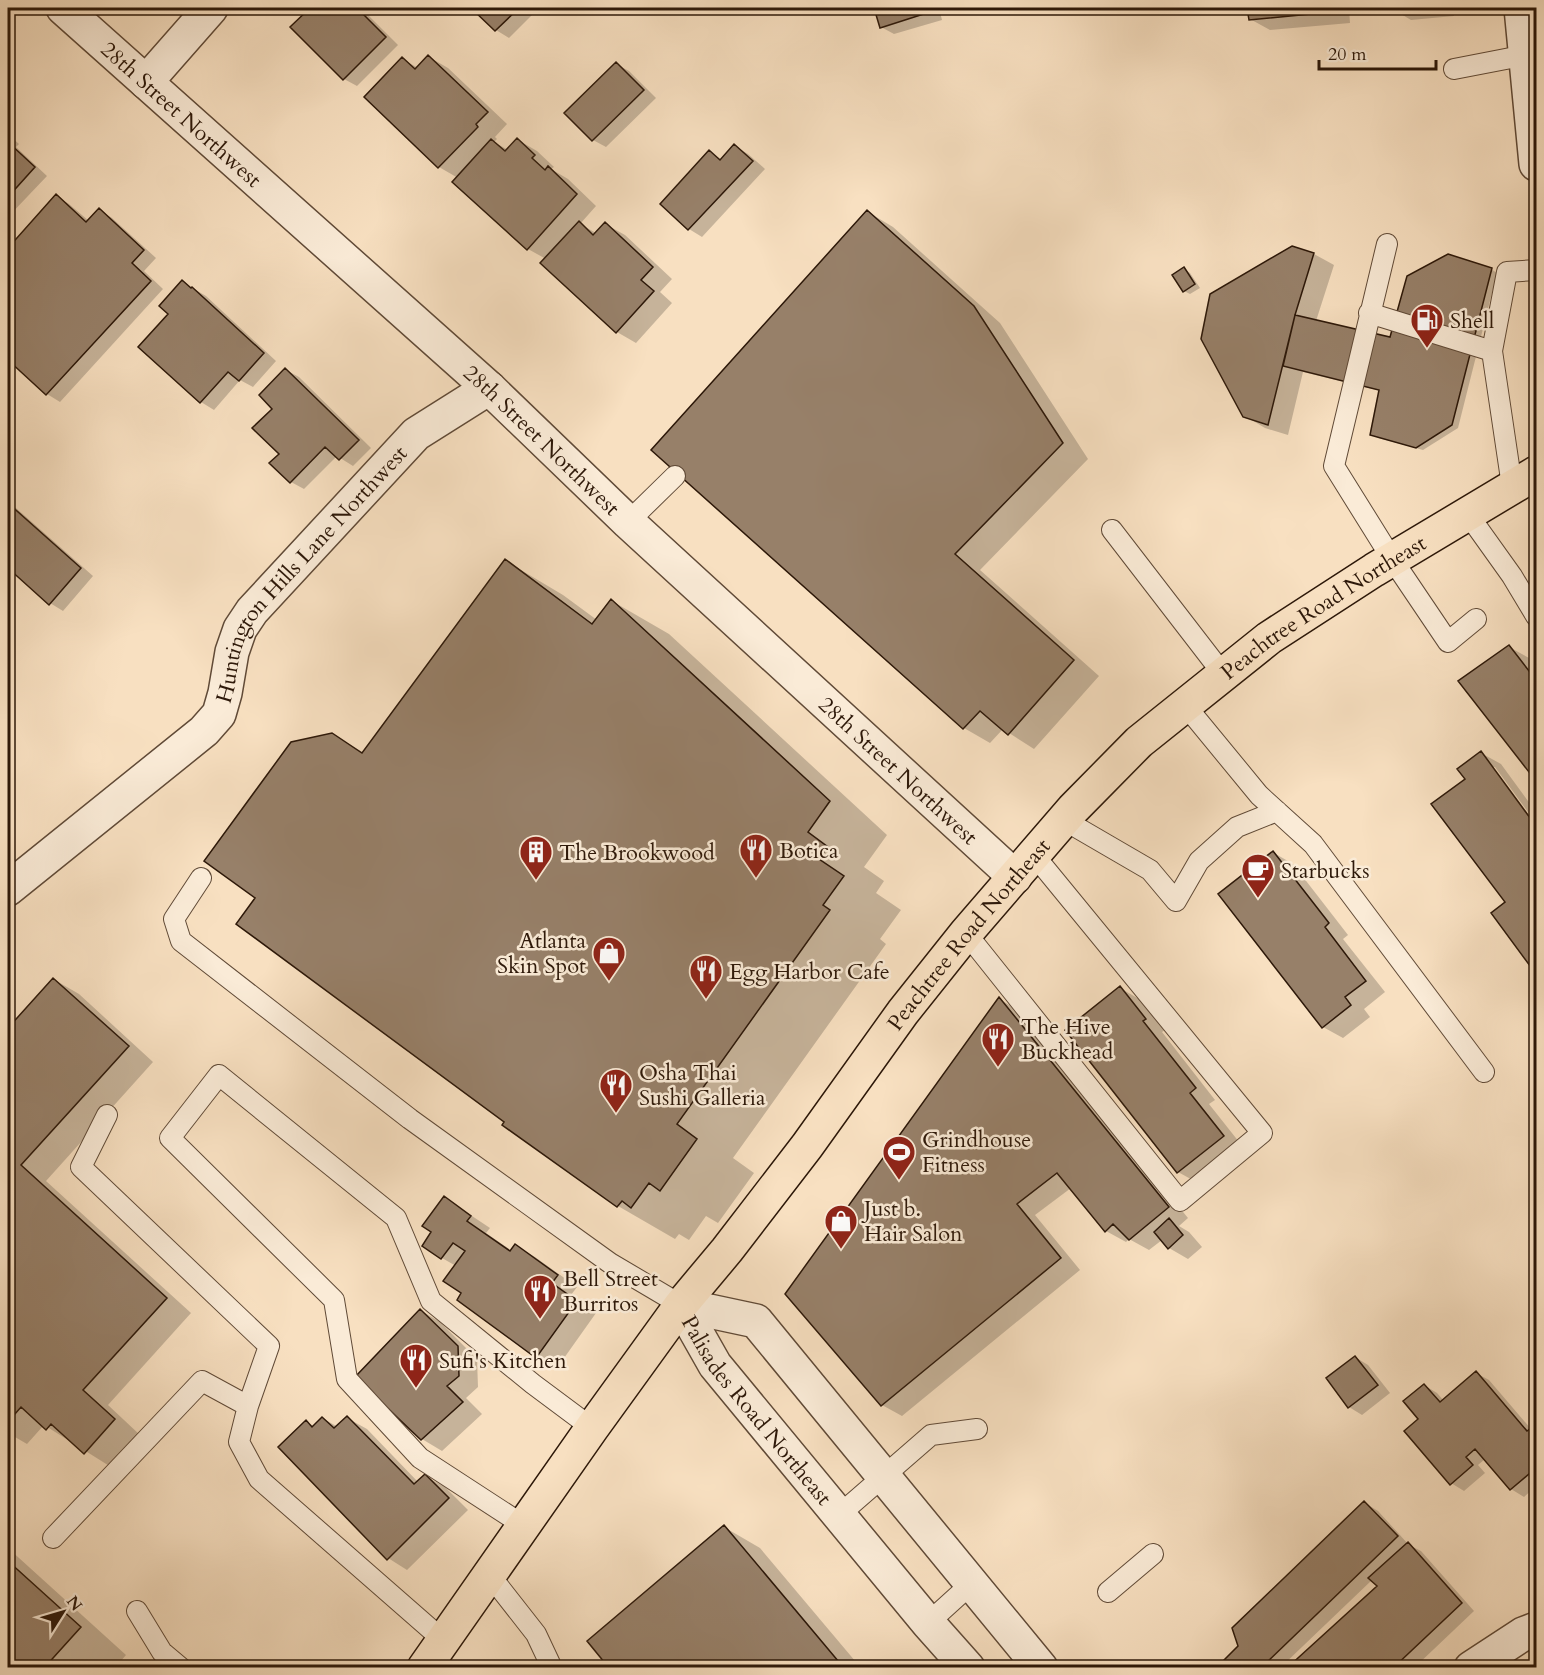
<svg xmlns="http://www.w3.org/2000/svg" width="1544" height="1675" font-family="Cardo,serif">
<rect width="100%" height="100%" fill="#f8e0c1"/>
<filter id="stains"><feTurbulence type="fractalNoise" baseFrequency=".00333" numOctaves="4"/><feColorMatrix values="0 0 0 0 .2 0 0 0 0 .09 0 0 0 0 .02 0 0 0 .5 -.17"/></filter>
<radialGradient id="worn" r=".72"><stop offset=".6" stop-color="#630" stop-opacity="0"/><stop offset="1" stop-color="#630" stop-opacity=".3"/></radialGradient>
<path fill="#0003" d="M312,8H368L364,11L398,45L357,86L344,79L293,27Z
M474,8H539L509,38L496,30Z
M875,8H939L942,20L894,34L881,27Z
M1249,8H1349L1350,23L1270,30L1250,19Z
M1391,8H1408V9L1453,8L1454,16L1411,20Z
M429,57L448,68L507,124L495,137L497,139L494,142L508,150L518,140L537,151L554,167L551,169L568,179L596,206L580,224L596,233L605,224L625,235L672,279L660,292L672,303L636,343L617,332L546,259L528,249L454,182L458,178L439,167L366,97L402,59L418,68Z
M616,64L629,71L656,98L606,147L593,140Z
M8,134L19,144L16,147L47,176L8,217Z
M735,146L748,154L765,169L702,237L689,229L710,152L722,160Z
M56,196L69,204L89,221L99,210L112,218L156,258L144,271L163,289L60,402L47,394L8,358V250Z
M868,212L893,227L1000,323L1088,459L980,570L1099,676L1034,749L1003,729L990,743L964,728L653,450Z
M1292,247L1314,254L1334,265L1316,321L1391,339L1491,269L1497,273L1458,428L1423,450L1378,438L1371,434L1381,391L1303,372L1288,435L1265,428L1245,416Z
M1184,269L1190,273L1200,288L1190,294L1184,291Z
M182,282L206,296L276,361L253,387L240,380L214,410L201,402L140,347L170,314Z
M286,370L299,377L371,448L353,466L337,456L304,489L291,482L281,454L274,409Z
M8,501L93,576L63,611L50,603L8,566Z
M506,561L563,595L597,620L612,601L669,634L887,835L864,867L884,881L876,893L901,910L880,939L886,944L733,1158L754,1173L718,1223L706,1216L689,1240L679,1234L675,1239L618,1206L506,1121L257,898L332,734L364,753Z
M1509,647L1529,658L1536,667V779L1460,681Z
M1481,753L1501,764L1536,812V823L1495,767H1491L1536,828V971L1493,913L1507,903L1467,779Z
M1274,853L1293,864L1348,935L1343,939L1385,992L1364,1009L1370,1017L1343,1038L1323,1027Z
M53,979L79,994L153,1062L46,1181L191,1313L108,1405L140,1435L111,1467L44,1425L27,1444L8,1433V1030Z
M1120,988L1139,999L1165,1030L1162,1032L1215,1100L1209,1104L1243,1147L1198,1183L1178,1172Z
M999,999L1018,1010L1188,1218L1179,1226L1189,1232L1202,1247L1188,1259L1169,1248L1162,1240L1149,1250L1129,1239L1126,1242L1106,1231L1071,1188L1035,1215L1080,1270L902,1416L882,1405Z
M445,1198L490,1228L486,1233L512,1251L515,1246L535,1257L577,1287L571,1295L596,1313L557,1368L537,1356L459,1299L463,1293L456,1266L442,1258L434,1232Z
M420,1310L440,1322L477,1359L478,1387L466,1398L482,1414L442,1451L422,1439L357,1377Z
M1355,1357L1368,1365L1390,1393L1362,1415L1349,1407Z
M1476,1373L1489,1380L1531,1429L1535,1426L1536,1427V1486L1524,1497L1511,1489L1485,1459L1478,1465L1485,1473L1464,1491L1451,1483L1420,1419L1424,1385L1437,1393L1444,1401Z
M322,1418L338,1427L347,1418L367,1429L418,1482L425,1476L445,1487L468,1510L407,1570L388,1558L306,1422L314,1426Z
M1365,1503L1378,1511L1409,1545L1421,1551L1474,1611L1414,1668H1289L1379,1586L1372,1580L1280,1668H1218L1240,1647Z
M724,1527L760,1548L861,1668H611Z
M8,1548L126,1655L115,1668H8Z"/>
<path fill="#978069" stroke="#2d1809" stroke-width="1.5" d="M310,8H357L386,37L343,80L290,27Z
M471,8H519L495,31Z
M874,8H929L930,12L880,28Z
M1247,8H1331V12L1249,20Z
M428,55L488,112L476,124L478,127L438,168L364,97L402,57L415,69Z
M616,62L644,90L592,141L564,113Z
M517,138L535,155L532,158L545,170L548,166L577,194L527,250L452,182L491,139L505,151Z
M8,142L35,167L8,197Z
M734,144L753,161L688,230L660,204L709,150L720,160Z
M56,194L86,222L99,208L144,250L132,263L151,281L46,395L8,360V248Z
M867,210L974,306L1063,443L955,554L1074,660L1008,735L980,711L963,729L651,450Z
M579,221L593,235L605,222L653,267L641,280L654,291L616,333L540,263Z
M1292,246L1314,253L1295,315L1268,425L1243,417L1201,339L1210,294Z
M1448,254L1492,268L1452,425L1416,448L1370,435L1379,390L1283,366L1295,315L1390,337L1407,276Z
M1184,267L1195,284L1183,292L1172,275Z
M182,280L191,288L192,287L264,353L239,381L228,372L200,403L138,347L168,314L159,306Z
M285,368L359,440L339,460L325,447L290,483L269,463L279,454L252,428L272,409L259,395Z
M8,503L81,568L49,605L8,568Z
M505,559L592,624L611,599L830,801L808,832L828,847L819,859L844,876L823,905L830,910L677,1124L697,1139L660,1191L649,1183L631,1208L622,1201L617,1207L502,1125L504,1122L236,924L255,898L204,861L291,742L332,733L362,753Z
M1509,645L1536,680V781L1458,681Z
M1481,751L1536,826V974L1491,913L1505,902L1431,804L1465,779L1457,769Z
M1273,851L1329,923L1325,927L1366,981L1345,997L1351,1005L1322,1028L1218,894Z
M53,978L129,1046L21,1165L167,1298L83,1390L115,1419L84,1454L51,1424L46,1430L21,1407L8,1422V1028Z
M1120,986L1146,1019L1143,1021L1196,1088L1190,1093L1224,1136L1177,1173L1065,1030Z
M999,997L1169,1207L1129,1240L1113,1224L1105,1232L1057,1173L1017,1204L1061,1258L881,1406L785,1294Z
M444,1196L471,1216L467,1221L510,1251L515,1244L558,1275L552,1283L577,1301L536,1358L457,1300L461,1293L443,1281L465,1251L453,1243L441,1259L422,1246L431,1232L422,1226Z
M1169,1218L1183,1235L1168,1249L1154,1232Z
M420,1309L458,1346L459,1376L447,1386L463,1402L421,1440L355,1377Z
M1355,1356L1378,1385L1348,1408L1326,1378Z
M1476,1371L1527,1431L1535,1425L1536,1427V1468L1510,1490L1475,1449L1466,1457L1473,1465L1450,1485L1404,1431L1418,1419L1403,1401L1424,1384L1440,1402Z
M347,1416L414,1484L425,1474L449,1498L387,1560L278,1447L306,1420L312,1427L322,1417L334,1428Z
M1364,1501L1398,1536L1261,1668H1216L1238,1646L1232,1628Z
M724,1525L844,1668H609L587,1641Z
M1408,1542L1462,1603L1393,1668H1287L1377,1586L1368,1578Z
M8,1561L81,1627L44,1668H8Z"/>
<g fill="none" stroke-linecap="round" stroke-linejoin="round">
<g stroke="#604a37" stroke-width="22">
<path id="service" d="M1454,69L1526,55
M1387,244L1334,466L1392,559L1448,642L1476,619
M1369,313L1492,351
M1512,486L1492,351L1507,272L1536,270
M1467,513L1512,576L1536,616
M628,522L675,476
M1112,530L1223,674
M1185,705L1259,795L1313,844L1484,1072
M1064,820L1150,870L1176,901L1199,861L1237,827L1277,811
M201,878L174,919L181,941L410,1119L610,1263L681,1305
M966,933L1180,1201L1262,1133L1034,855
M248,1406L239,1442L259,1479L443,1640
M839,1515L931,1435L977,1429
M523,1525L420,1458L347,1379L334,1300L170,1138L219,1075L396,1218L431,1301L533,1384L592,1428
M53,1538L202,1381L248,1406L269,1346L81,1167L107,1115
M489,1574L536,1634L552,1668
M1108,1592L1153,1554
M137,1611L162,1652L181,1668
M928,1623L971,1584"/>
</g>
<g stroke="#604a37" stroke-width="36">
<g id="minor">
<path id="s1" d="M63,8L489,388L628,522L1015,877"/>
<path d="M146,82L211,8"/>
<path id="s2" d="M8,889L204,731L219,714L225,693L232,652L240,629L252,611L416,434L489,388"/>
<path d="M681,1305L756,1321L1041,1668"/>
<path id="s3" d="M681,1305L715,1365L928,1623L968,1668"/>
<path d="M1471,1668L1523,1634L1536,1629"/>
</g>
</g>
<g stroke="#604a37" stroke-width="36">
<path id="tertiary" d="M1521,8L1536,164"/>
</g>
<g stroke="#2d1809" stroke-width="36">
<g id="trunk">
<path id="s4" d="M424,1668L592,1428L681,1305L727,1250L807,1146L903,1012L966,933L1073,809L1139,742L1269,638L1374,570L1536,473"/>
</g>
</g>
<use href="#service" stroke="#faebd7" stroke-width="20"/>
<use href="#minor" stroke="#faebd7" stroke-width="33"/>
<use href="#tertiary" stroke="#faebd7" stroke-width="33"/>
<use href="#trunk" stroke="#f8e0c1" stroke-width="33"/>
</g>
<defs>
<g id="fuel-pin" transform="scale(1.725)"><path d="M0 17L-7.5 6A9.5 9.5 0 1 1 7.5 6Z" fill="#8f2418" stroke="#faebd7"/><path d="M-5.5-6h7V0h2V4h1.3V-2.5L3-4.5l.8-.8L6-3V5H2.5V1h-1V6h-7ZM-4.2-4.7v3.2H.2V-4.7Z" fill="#fff"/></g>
<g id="restaurant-pin" transform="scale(1.725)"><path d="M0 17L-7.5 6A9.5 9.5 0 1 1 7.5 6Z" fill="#8f2418" stroke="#faebd7"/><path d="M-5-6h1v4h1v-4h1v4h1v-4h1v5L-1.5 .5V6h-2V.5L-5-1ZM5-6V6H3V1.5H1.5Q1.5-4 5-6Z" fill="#fff"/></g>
<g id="building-pin" transform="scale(1.725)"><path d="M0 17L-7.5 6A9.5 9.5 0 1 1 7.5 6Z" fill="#8f2418" stroke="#faebd7"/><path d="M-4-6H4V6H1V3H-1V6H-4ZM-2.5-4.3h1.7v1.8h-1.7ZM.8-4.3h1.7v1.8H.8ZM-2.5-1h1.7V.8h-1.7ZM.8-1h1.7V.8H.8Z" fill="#fff"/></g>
<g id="cafe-pin" transform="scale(1.725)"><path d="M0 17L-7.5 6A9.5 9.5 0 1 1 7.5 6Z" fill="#8f2418" stroke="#faebd7"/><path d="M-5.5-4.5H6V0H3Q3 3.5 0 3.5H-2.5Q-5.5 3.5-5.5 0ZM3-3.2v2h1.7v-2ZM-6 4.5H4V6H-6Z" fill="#fff"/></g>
<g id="shop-pin" transform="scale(1.725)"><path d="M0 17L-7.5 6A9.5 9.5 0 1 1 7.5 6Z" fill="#8f2418" stroke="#faebd7"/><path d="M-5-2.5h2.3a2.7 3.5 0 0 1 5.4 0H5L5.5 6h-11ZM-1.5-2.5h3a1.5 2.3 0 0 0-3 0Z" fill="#fff"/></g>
<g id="stadium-pin" transform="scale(1.725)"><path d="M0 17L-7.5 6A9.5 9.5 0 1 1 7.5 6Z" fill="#8f2418" stroke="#faebd7"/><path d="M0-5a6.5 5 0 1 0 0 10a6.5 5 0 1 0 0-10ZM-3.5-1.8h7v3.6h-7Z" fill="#fff"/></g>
</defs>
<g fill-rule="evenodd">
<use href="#fuel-pin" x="1427" y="320"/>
<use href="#restaurant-pin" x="756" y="850"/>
<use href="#building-pin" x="536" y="852"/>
<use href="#cafe-pin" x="1258" y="870"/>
<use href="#shop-pin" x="609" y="953"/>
<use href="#restaurant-pin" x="706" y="971"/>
<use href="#restaurant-pin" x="998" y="1039"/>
<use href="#restaurant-pin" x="616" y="1085"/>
<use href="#stadium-pin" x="899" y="1152"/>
<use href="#shop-pin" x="841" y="1221"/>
<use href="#restaurant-pin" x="540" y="1291"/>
<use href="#restaurant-pin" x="416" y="1360"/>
</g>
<g text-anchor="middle" stroke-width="5" stroke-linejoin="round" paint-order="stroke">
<g font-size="22" fill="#2d1809" stroke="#faebd7">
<text dy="8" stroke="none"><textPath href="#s1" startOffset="159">28th Street Northwest</textPath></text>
<text dy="8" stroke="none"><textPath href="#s1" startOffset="645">28th Street Northwest</textPath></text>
<text dy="8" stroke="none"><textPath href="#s2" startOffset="446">Huntington Hills Lane Northwest</textPath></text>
<text dy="8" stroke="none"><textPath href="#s4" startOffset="1400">Peachtree Road Northeast</textPath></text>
<text dy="8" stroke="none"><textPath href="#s1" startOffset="1131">28th Street Northwest</textPath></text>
<text dy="8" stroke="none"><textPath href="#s4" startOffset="914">Peachtree Road Northeast</textPath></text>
<text dy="8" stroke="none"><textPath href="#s3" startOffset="130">Palisades Road Northeast</textPath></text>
</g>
<g font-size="22" fill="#2d1809" stroke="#faebd7" text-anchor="start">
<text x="1450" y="328">Shell</text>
<text x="779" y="858">Botica</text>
<text x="559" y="860">The Brookwood</text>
<text x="1281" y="878">Starbucks</text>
<text x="586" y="948" text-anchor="end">Atlanta<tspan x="586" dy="25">Skin Spot</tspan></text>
<text x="729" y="979">Egg Harbor Cafe</text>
<text x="1021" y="1034">The Hive<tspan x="1021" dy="25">Buckhead</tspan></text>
<text x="639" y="1080">Osha Thai<tspan x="639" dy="25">Sushi Galleria</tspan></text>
<text x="922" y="1147">Grindhouse<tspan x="922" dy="25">Fitness</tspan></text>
<text x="864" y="1216">Just b.<tspan x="864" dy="25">Hair Salon</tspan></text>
<text x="563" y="1286">Bell Street<tspan x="563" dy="25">Burritos</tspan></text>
<text x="439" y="1368">Sufi's Kitchen</text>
</g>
</g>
<rect width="1544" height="1675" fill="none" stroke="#f8e0c1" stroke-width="30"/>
<rect x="9" y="9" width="1526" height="1657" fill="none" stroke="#2d1809" stroke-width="3"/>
<rect x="15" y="15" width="1514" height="1645" fill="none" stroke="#2d1809" stroke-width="1.5"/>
<g transform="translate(63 1612) rotate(53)" stroke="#faebd7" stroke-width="4.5" paint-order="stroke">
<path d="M0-4.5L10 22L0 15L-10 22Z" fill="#2d1809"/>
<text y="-9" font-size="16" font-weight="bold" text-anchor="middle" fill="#2d1809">N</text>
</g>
<path d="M1319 60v9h117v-9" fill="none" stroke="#2d1809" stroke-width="3"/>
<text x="1328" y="60" font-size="18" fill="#2d1809" stroke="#faebd7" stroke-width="4.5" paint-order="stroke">20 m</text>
<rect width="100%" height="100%" filter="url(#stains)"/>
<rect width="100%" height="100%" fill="url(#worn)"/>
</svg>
